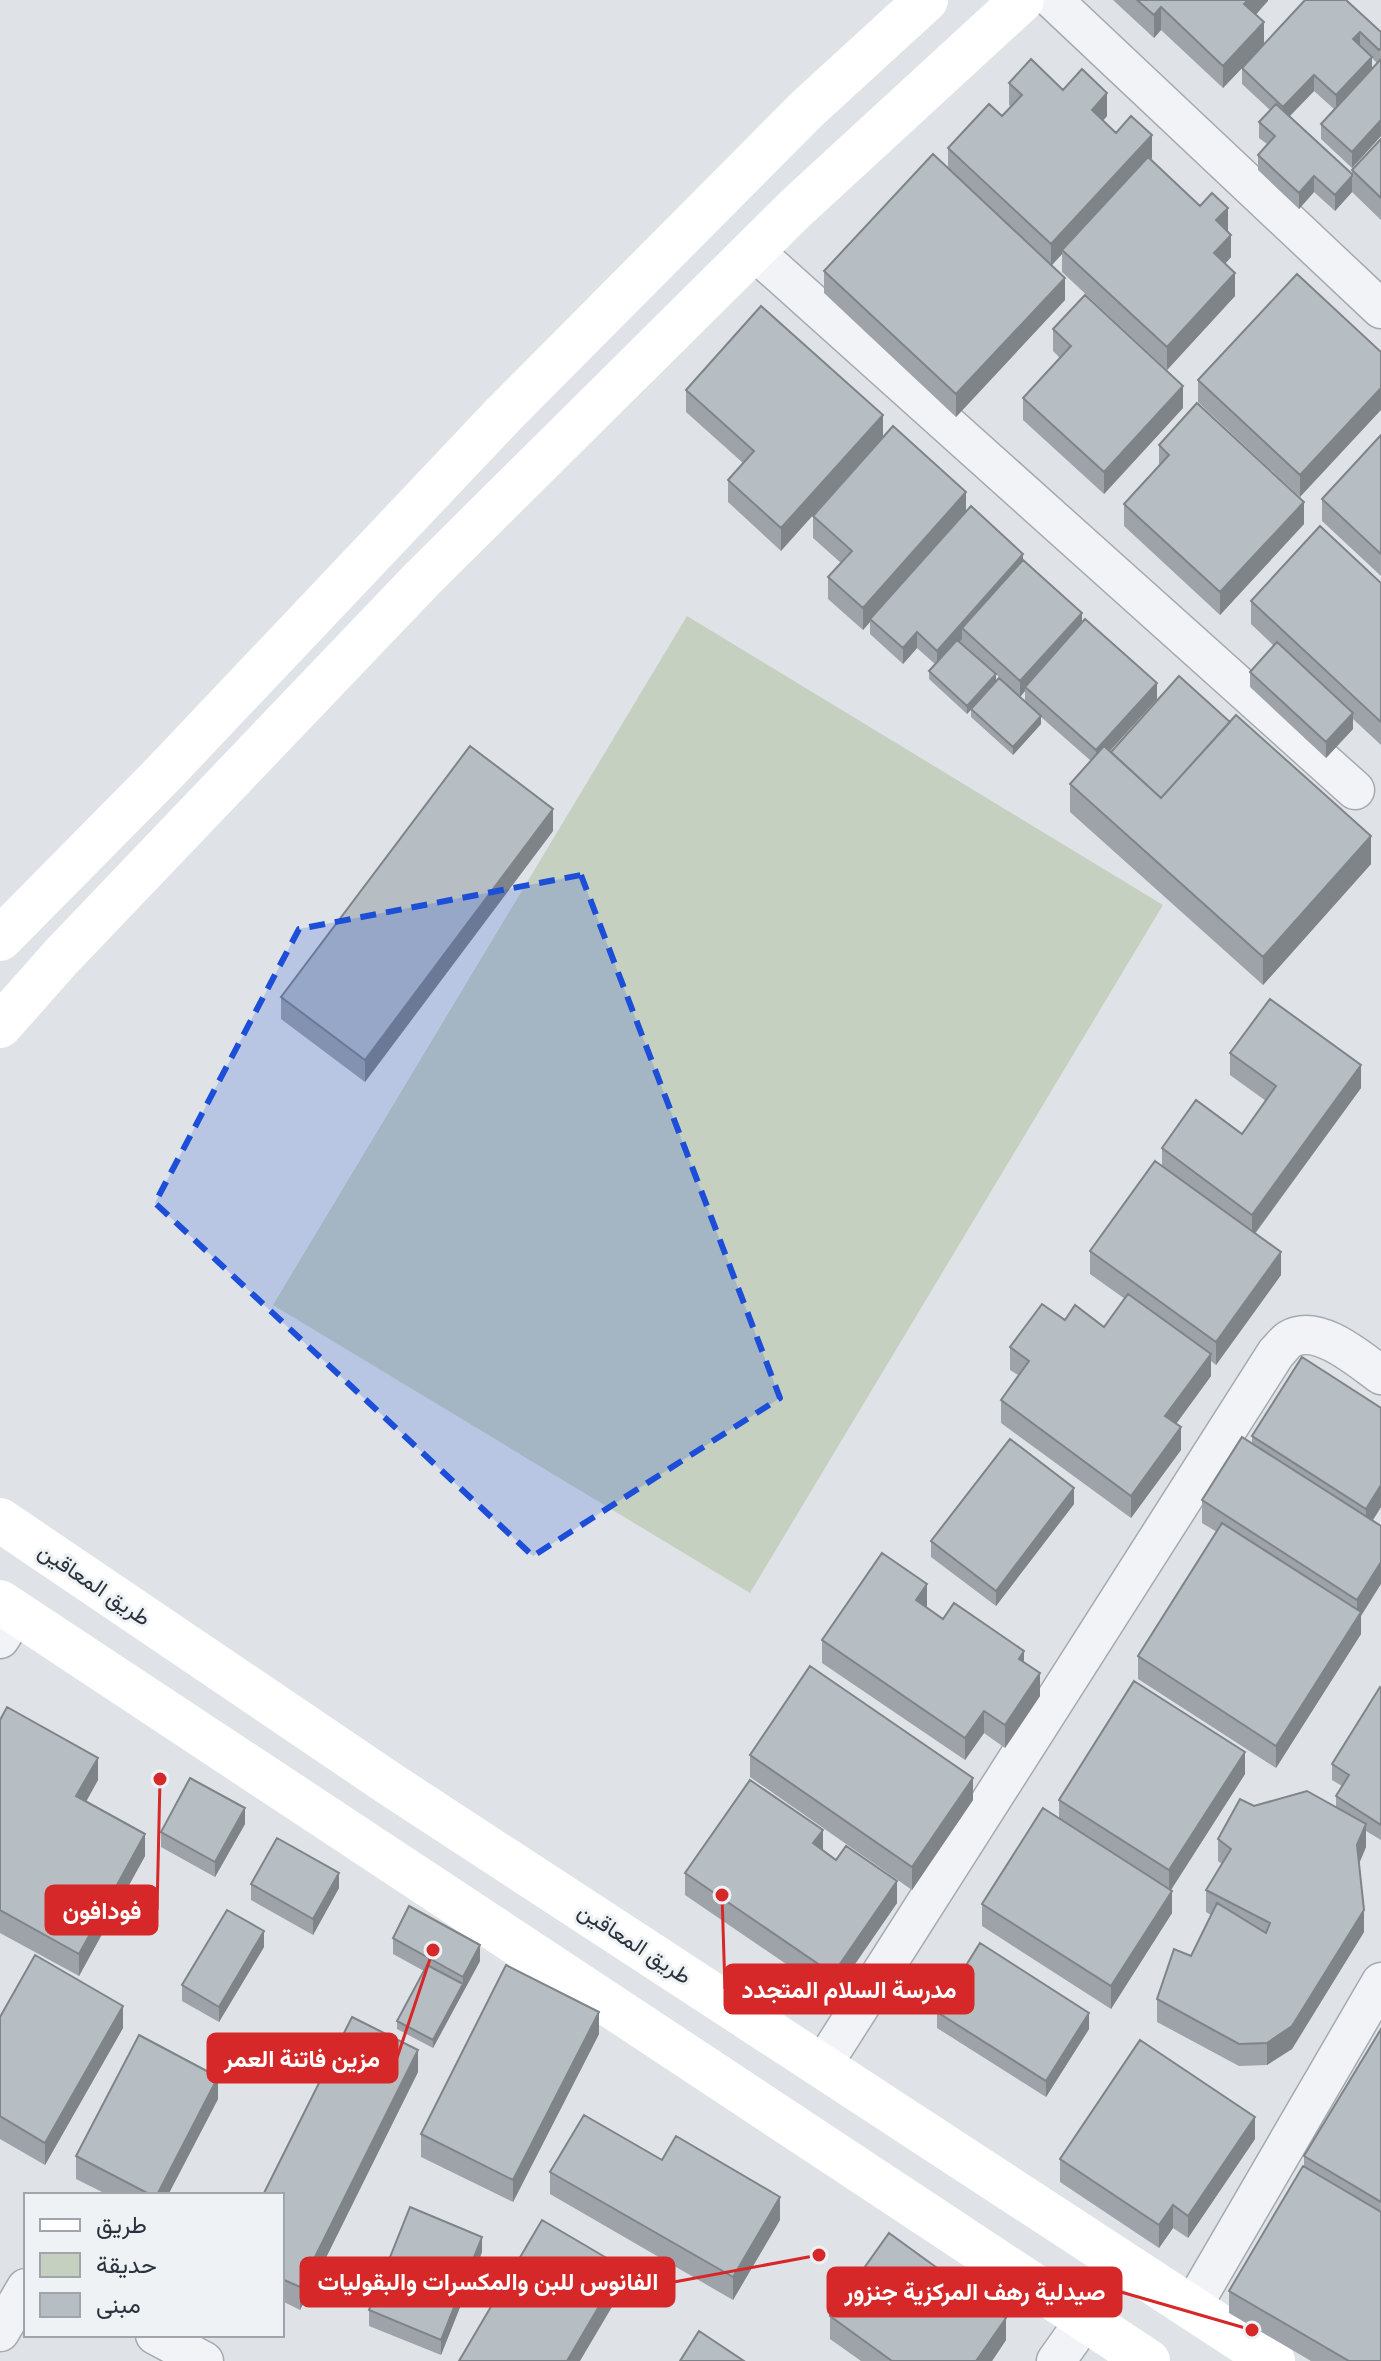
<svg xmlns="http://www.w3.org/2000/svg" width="1381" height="2361" font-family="Poppins,Vazirmatn,sans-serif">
<rect width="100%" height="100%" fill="#dfe3e7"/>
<path fill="#c6d0c0" d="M687,616L1163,905L750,1593L273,1305Z"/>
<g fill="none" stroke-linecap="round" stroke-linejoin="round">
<g stroke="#a5aab1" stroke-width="41">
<path id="street" d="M1053,0L1381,309
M753,250L1355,790
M0,1639L17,1612
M822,2066L1276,1353C1281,1348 1285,1342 1290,1339C1318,1323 1359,1359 1381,1375
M1192,2307L1381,1982
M0,2332L26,2288
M155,2335L204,2361
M1056,2361L1085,2320"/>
</g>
<use href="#street" stroke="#f1f3f6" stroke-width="38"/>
<path stroke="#fff" stroke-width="44" d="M0,939L164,773L504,414L807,109L926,0
M0,1026L61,957L423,578L796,208L1022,0
M0,1520L390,1784L1273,2361
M0,1602L1148,2361"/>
</g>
<path fill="#9da3a8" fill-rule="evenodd" d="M1113,0H1268L1256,15L1264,44L1305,0L1381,32V136L1352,168L1321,139V124L1334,109L1314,91L1290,116L1352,174V170L1381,139V220L1352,192L1335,211L1314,192L1299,209L1258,170V155L1267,144L1259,138V122L1270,110L1242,84V68L1223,88L1161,30L1154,38ZM1372,58L1377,63L1372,69Z
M1009,83L1063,90L1107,116L1103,121L1116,133L1152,158L1151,159L1200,206L1228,230L1231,257L1225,264L1235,296L1167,370L1062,272V254L1052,265L1065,300L956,417L824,293V271L948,168V148L1002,116L1011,107L1009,105Z
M1053,329L1183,408L1104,494L1023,420V398L1060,358L1053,351Z
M1381,352L1300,497L1198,402V380Z
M686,390L883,415L781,551L728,502V480L743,463L686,412Z
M1381,435V576L1322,521V499Z
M1159,445L1304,524L1220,615L1124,526V504L1159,467Z
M966,512L1023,561L1082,623L1157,699L1110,751L1371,864L1263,985L1070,812V784L1091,761L1041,717V724L1013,755L971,717V710L967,714L929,679V671L935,664L917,648L903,664L870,634V622L863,630L828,599V577L841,563L813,538V516ZM996,674L1005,683L996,681ZM1025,691V701L1020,697Z
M1381,583V745L1353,719V729L1326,758L1250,687V672L1274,646L1251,624V601Z
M553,831L365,1082L281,1019V997Z
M1230,1053L1361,1088L1255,1234L1281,1275L1216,1365L1211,1361V1376L1176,1424L1181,1450L1131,1518L1001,1423V1400L1018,1375L1010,1370V1347L1065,1320L1104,1327L1125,1299L1090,1274V1251L1162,1165V1148L1242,1134L1266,1101L1230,1075Z
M1252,1436L1381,1507L1373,1520L1361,1616V1634L1276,1768L1138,1679V1656L1217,1532L1202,1523V1500L1252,1444Z
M1074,1504L996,1606L931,1557V1541Z
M926,1607L943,1619L1024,1662L1040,1696L1005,1748L984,1733L965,1760L822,1663V1640Z
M1381,1688V1840L1366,1831V1847L1359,1864L1364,1932L1292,2049L1267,2065L1239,2066L1157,2022V1999L1191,1956L1211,1915L1206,1912V1890L1222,1864L1218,1861V1839L1254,1806L1336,1807V1796L1342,1786L1332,1780V1764Z
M0,1720L98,1780L86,1802L145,1856L79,1976L0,1933Z
M750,1755L973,1800L912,1890L750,1777Z
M1245,1774L1171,1890L1172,1913L1111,2009L982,1926V1904L1059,1818V1800Z
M245,1824L215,1877L161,1847V1832Z
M823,1850L897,1903L833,1996L685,1895V1873Z
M251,1884L339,1888L313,1935L251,1900Z
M393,1938L480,1961L433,2048L397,2029V2021L424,1971L393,1954Z
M264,1947L219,2022L182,2001V1985Z
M937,2012L1089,2029L1046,2097L937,2028Z
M0,2017L123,2028L45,2165L0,2139Z
M1381,2029V2361H1311L1229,2313V2291L1304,2167V2156Z
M599,2034L513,2202L421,2157V2134Z
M418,2072L300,2310L282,2301V2195Z
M218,2099L168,2195H108L76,2179V2156Z
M1255,2139L1188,2238L1173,2228L1159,2248L1060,2182V2159Z
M550,2172L780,2220L733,2300L550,2194Z
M482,2252L441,2355L369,2326V2310Z
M830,2316L1006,2340L992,2361H861L830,2339Z"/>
<path fill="#7f8488" d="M1248,0H1268V1L1244,27V4Z
M1161,7V30L1154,38V15Z
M1264,22V45L1223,88V66Z
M1360,32V47L1353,39Z
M1372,57V73L1336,111V95Z
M1314,75V91L1283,123V107Z
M1107,93V116L1092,133V110Z
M1381,120V136L1352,168V152Z
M1152,135V158L1064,252L1062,250V254L1051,266V244Z
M1314,176V192L1299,209V193Z
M1352,176V192L1335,211V195Z
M1228,208V230L1216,243V220Z
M1231,235V257L1214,276V253Z
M1235,273V296L1167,370V347Z
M1065,278V300L956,417V394Z
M1183,386V408L1104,494V472Z
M1381,388V410L1300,497V475Z
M883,415V437L781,551V528Z
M966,492V515L870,619V622L863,630V608Z
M1304,502V524L1220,615V592Z
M1023,554V569L962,628V639L937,666V651Z
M1082,613V628L1025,687V691L1020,697V681Z
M917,632V648L903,664V648Z
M996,674V682L967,714V706Z
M1157,683V699L1096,766V750Z
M1353,713V729L1326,758V742Z
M1041,716V724L1013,755V747Z
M553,809V831L365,1082V1060Z
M1371,836V864L1263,985V957Z
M1361,1065V1088L1252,1237V1215Z
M1281,1252V1275L1216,1365V1342Z
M1211,1354V1376L1165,1439V1416Z
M1181,1427V1450L1131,1518V1496Z
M1381,1485V1507L1366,1531V1509Z
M1074,1488V1504L996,1606V1591Z
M1381,1562V1584L1361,1616V1634L1276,1768V1746L1357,1617V1600Z
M927,1584V1607L916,1600Z
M1024,1651V1674L1019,1659Z
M1040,1673V1696L1005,1748V1725Z
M984,1711V1733L965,1760V1738Z
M1245,1752V1774L1169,1893V1870Z
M98,1758V1780L76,1819V1796Z
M973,1778V1800L912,1890V1867Z
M245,1808V1824L215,1877V1862Z
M1366,1824V1847L1357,1868V1845Z
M823,1830V1853L813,1843Z
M145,1834V1856L79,1976V1954Z
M339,1873V1888L313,1935V1919Z
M897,1881V1903L833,1996V1974Z
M1172,1891V1913L1111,2009V1986Z
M1364,1910V1932L1292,2049L1267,2065V2043Z
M264,1931V1947L219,2022V2007Z
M480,1945V1961L433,2048V2040L463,1984V1977Z
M123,2006V2028L45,2165V2143Z
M599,2012V2034L513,2202V2180Z
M1089,2013V2029L1046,2097V2081Z
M418,2050V2072L300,2310V2287Z
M218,2077V2099L168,2195H157Z
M1255,2117V2139L1188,2238V2216Z
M780,2197V2220L733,2300V2277Z
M1173,2205V2228L1159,2248V2225Z
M482,2237V2252L441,2355V2340Z
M622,2267V2290L580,2361H567Z
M1006,2318V2340L992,2361H976Z"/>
<path fill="#b6bdc3" stroke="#7f8488" stroke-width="2" d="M1137,0H1248L1244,4L1264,22L1223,66L1161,7L1154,15Z
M1305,0H1346L1381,32V48L1379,50L1360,32L1353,39L1372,57L1336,95L1314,75L1283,107L1242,68Z
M1031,59L1063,90L1082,69L1107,93L1092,110L1116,133L1131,116L1152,135L1051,244L948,148L989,104L1002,116L1022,95L1009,83Z
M1381,59V120L1352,152L1321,124Z
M1276,104L1352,174V176L1335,195L1314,176L1299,193L1258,155L1275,136L1259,122Z
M1381,139V198L1352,170Z
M933,154L1065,278L956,394L824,271Z
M1148,157L1200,206L1212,193L1228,208L1216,220L1231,235L1214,253L1235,273L1167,347L1062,250Z
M1297,274L1381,352V388L1300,475L1198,380Z
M1085,295L1183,386L1104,472L1023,398L1071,346L1053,329Z
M761,306L883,415L781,528L728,480L754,451L686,390Z
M1197,403L1304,502L1220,592L1124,504L1169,455L1159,445Z
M893,426L966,492L863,608L828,577L852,551L813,516Z
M1381,435V554L1322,499Z
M971,506L1023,554L937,651L917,632L903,648L870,619Z
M1320,526L1381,583V722L1251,601Z
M1023,560L1082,613L1020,681L962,628Z
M1085,619L1157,683L1096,750L1025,687Z
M957,640L996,674L967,706L929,671Z
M1277,642L1353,713L1326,742L1250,672Z
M1179,676L1230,722L1161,798L1111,752Z
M999,678L1041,716L1013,747L971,709Z
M1236,715L1371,836L1263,957L1070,784L1104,746L1161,798Z
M470,746L553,809L365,1060L281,997Z
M1270,999L1361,1065L1252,1215L1162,1148L1196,1100L1242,1134L1276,1086L1230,1053Z
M1155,1161L1281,1252L1216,1342L1090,1251Z
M1128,1294L1211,1354L1165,1416L1181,1427L1131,1496L1001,1400L1029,1361L1010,1347L1042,1304L1065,1320L1075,1305L1104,1327Z
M1302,1357L1381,1408V1485L1366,1509L1252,1436Z
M1242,1437L1381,1526V1562L1357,1600L1202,1500Z
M1010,1439L1074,1488L996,1591L931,1541Z
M1222,1523L1361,1612L1276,1746L1138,1656Z
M882,1553L927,1584L916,1600L943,1619L954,1603L1024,1651L1019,1659L1040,1673L1005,1725L984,1711L965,1738L822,1640Z
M810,1666L973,1778L912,1867L750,1755Z
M1134,1681L1245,1752L1169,1870L1059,1800Z
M1380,1687L1381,1688V1825L1336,1796L1349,1775L1332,1764Z
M7,1707L98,1758L76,1796L145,1834L79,1954L0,1910V1720Z
M190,1778L245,1808L215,1862L161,1832Z
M750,1780L823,1830L813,1843L836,1860L846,1846L897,1881L833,1974L685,1873Z
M1307,1791L1366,1824L1357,1845L1364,1910L1292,2026L1267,2043L1239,2044L1157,1999L1174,1949L1191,1956L1217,1903L1266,1933L1270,1923L1206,1890L1231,1849L1218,1839L1240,1799L1254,1806Z
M1043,1808L1172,1891L1111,1986L982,1904Z
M277,1838L339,1873L313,1919L251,1884Z
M409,1906L480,1945L463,1977L393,1938Z
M227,1910L264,1931L219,2007L182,1985Z
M980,1943L1089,2013L1046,2081L937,2012Z
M35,1955L123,2006L45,2143L0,2116V2017Z
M427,1965L463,1984L433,2040L397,2021Z
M506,1965L599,2012L513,2180L421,2134Z
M352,2017L418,2050L300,2287L282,2279V2195H263Z
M1381,2029V2202L1304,2156Z
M139,2035L218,2077L157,2195H151L76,2156Z
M1140,2040L1255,2117L1188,2216L1173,2205L1159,2225L1060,2159Z
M584,2115L662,2160L676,2136L780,2197L733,2277L550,2172Z
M1303,2166L1381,2212V2361H1349L1229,2291Z
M410,2207L482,2237L441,2340L369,2310Z
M542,2220L622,2267L567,2361H459Z
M889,2233L1006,2318L976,2361H892L830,2316Z
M699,2331L744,2361H680Z"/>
<path fill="#1d4ed8" fill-opacity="0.2" stroke="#1d4ed8" stroke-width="6" stroke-dasharray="16 10" stroke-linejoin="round" d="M581,875L780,1398L533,1556L155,1203L299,929Z"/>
<g text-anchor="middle" stroke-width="6" stroke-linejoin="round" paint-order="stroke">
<g font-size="22" fill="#29323d" stroke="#eef2f5">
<text transform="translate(95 1584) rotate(34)" y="8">طريق المعاقين</text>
<text transform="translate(635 1943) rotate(33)" y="8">طريق المعاقين</text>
</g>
</g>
<path fill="none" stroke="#d62828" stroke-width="3" d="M160 1779L157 1910M722 1895L725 1989M433 1950L397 2058M819 2255L674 2282M1252 2330L1121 2292"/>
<g fill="#d62828" stroke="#eef2f5" stroke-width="3">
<circle cx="160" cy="1779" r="8"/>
<circle cx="722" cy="1895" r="8"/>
<circle cx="433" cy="1950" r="8"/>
<circle cx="819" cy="2255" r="8"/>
<circle cx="1252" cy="2330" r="8"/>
</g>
<g fill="#d62828" stroke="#d62828" stroke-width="3">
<rect x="46" y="1886" width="111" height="48" rx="8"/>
<rect x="725" y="1965" width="248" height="48" rx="8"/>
<rect x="208" y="2034" width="189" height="48" rx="8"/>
<rect x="301" y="2258" width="373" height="48" rx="8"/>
<rect x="828" y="2268" width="293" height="48" rx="8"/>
</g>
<g font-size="24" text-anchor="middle" font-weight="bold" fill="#fff">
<text x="102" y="1919">فودافون</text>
<text x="849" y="1998">مدرسة السلام المتجدد</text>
<text x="302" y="2067">مزين فاتنة العمر</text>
<text x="488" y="2290">الفانوس للبن والمكسرات والبقوليات</text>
<text x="975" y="2300">صيدلية رهف المركزية جنزور</text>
</g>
<rect x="24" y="2193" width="260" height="144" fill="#eef2f5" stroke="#9fa5ab" stroke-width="2"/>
<rect x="40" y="2219" width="40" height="12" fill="#ffffff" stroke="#9fa5ab" stroke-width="2"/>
<text x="96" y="2233" font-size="24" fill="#29323d">طريق</text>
<rect x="40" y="2253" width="40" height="24" fill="#c6d0c0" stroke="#9fa5ab" stroke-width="2"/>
<text x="96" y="2273" font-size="24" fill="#29323d">حديقة</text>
<rect x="40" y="2293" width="40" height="24" fill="#b6bdc3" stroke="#9fa5ab" stroke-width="2"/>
<text x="96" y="2313" font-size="24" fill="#29323d">مبنى</text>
</svg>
